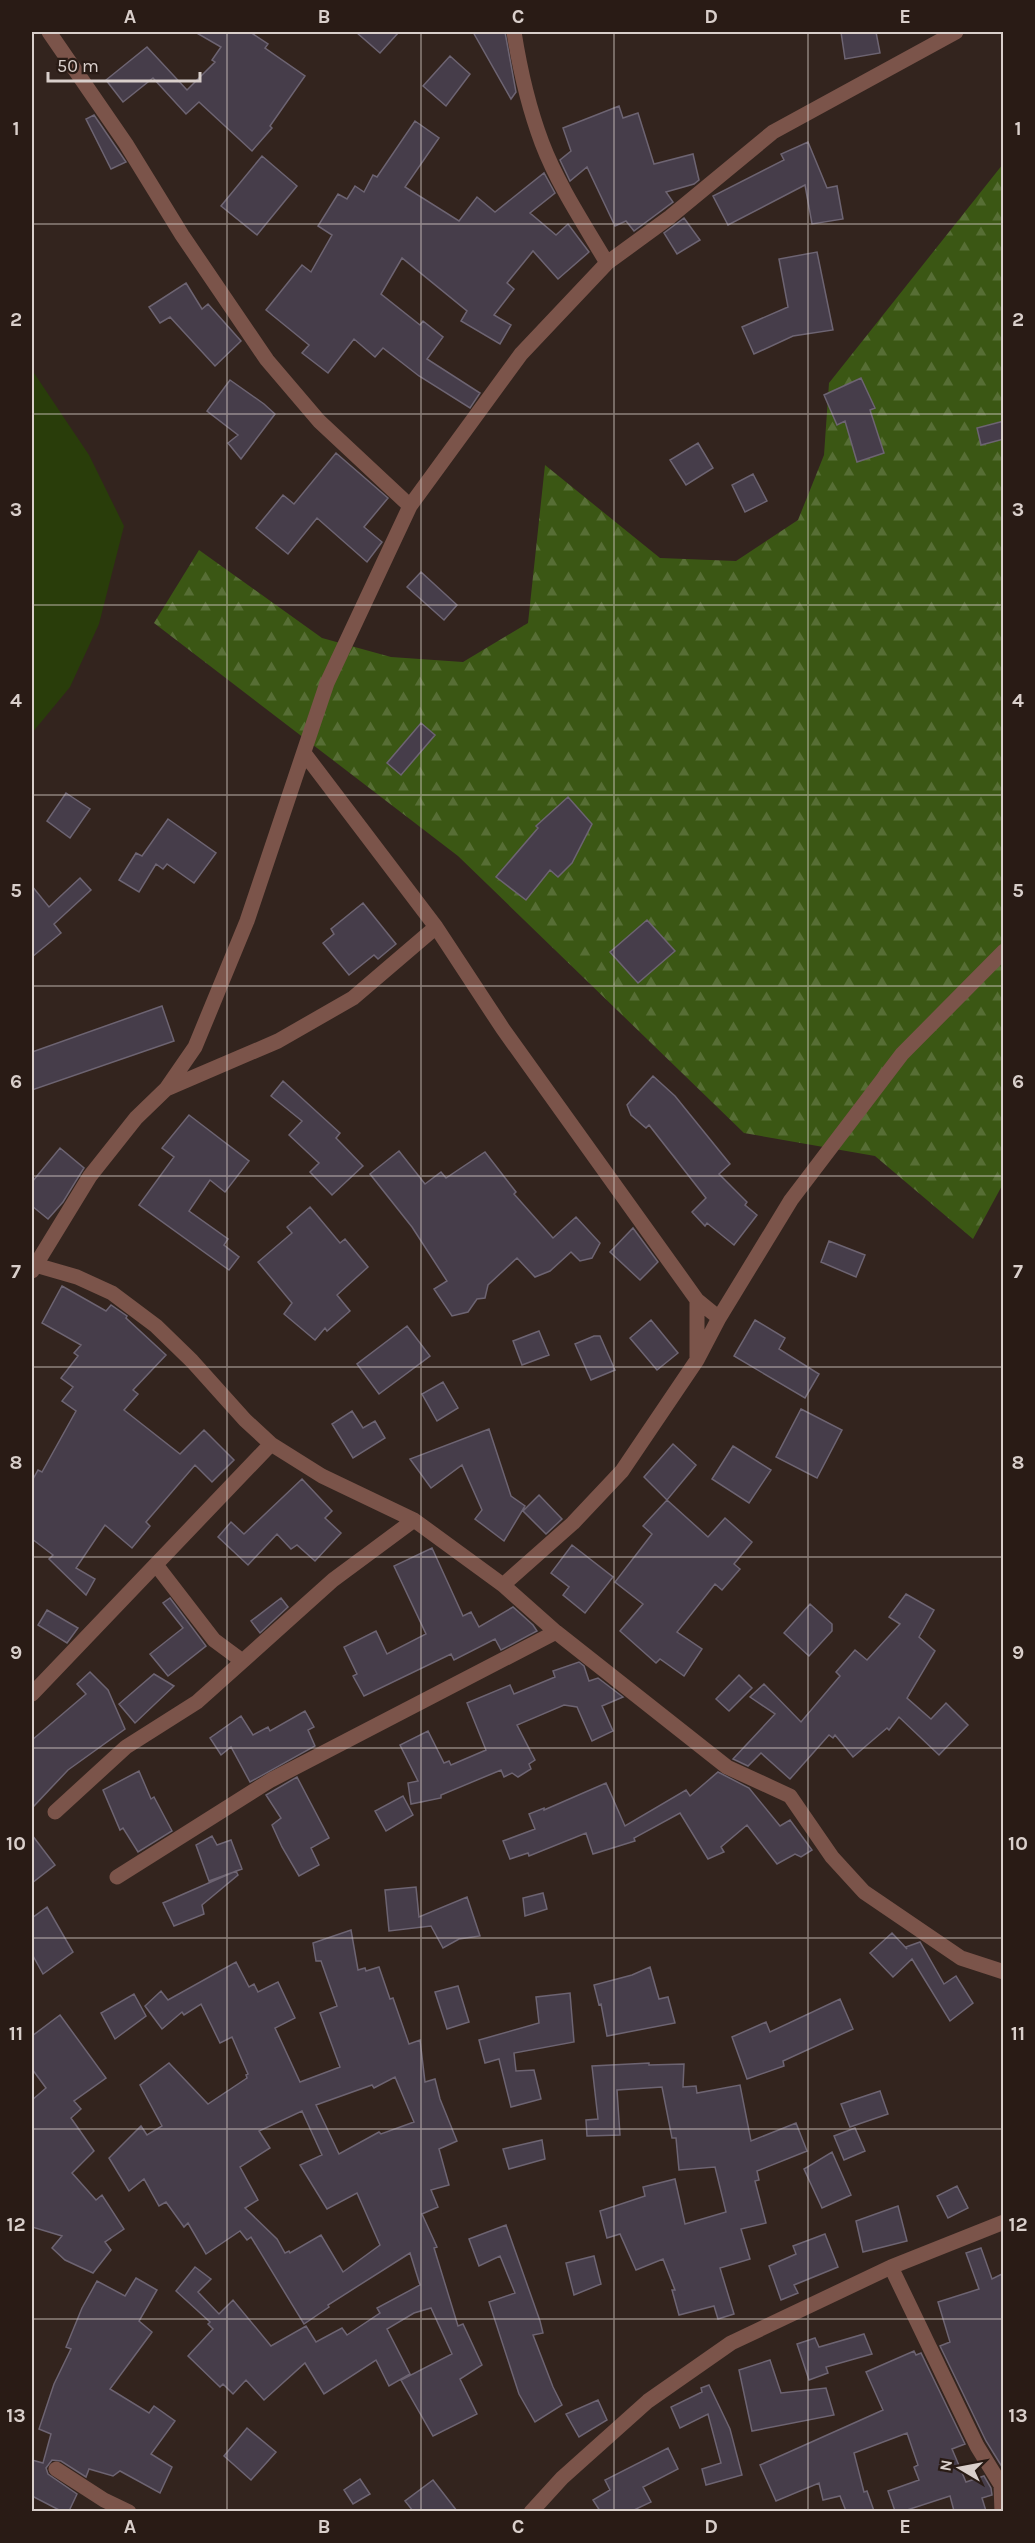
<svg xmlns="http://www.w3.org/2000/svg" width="1035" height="2543" font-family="Karla,sans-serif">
<defs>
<pattern id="forest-firs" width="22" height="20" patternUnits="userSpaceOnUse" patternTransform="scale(1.5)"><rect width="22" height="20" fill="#3b5714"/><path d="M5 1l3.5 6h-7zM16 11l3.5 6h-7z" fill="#576e35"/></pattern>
</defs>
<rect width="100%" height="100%" fill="#33241e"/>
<path fill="#293d0a" d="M32,370L89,455L124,526L99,624L70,687L32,733Z"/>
<path fill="url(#forest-firs)" d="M1003,164L1004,1182L973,1239L875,1156L744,1133L458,856L154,623L199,550L322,638L391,657L463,662L528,623L545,465L660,558L736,561L798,520L824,455L829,383Z"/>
<path fill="#463d4a" stroke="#6d6472" stroke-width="1.5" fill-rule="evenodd" d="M195,32H250L268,44L265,48L305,76L270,126L272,128L252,151L199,102L186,114L153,78L123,102L106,80L147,47L187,90L215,62L212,60L221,47Z
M356,32H399L380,53Z
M473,32H505L516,92L511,99Z
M841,32H876L880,53L845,59Z
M450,56L470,74L446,106L423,86Z
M619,106L623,118L638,113L654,164L693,154L699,180L694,184L666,192L673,202L634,231L626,221L615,226L587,167L570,181L560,160L571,151L563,128Z
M94,115L126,162L111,169L86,119Z
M415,121L439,138L405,187L459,221L477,197L495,212L544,173L555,193L530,213L556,235L568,224L589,252L558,279L533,251L507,283L514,289L494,315L511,325L500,344L461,321L467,311L402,258L381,294L420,325L423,321L443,337L427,359L480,393L470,408L419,376L383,348L375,357L354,339L328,373L302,353L309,345L266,310L302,265L311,272L332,235L318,226L338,194L347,199L355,186L364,192L373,175L377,177Z
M808,142L827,188L837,186L843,219L812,224L805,185L728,225L713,196L784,160L781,154Z
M262,156L297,186L257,235L221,206Z
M684,218L700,240L677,254L664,233Z
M817,252L833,330L793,336L754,354L742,327L788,307L779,259Z
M186,283L202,309L208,304L241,341L215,366L170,317L160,323L149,307Z
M861,378L875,408L870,410L884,453L857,462L845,421L837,425L824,395Z
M230,380L264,404L275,414L241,459L228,443L238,435L207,411Z
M1004,421V439L981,445L977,428Z
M698,443L713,468L686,485L670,460Z
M336,453L388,498L364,527L382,542L367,562L317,518L288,554L256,528L283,495L294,504Z
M753,474L767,501L745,512L732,485Z
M421,572L457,605L444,620L407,587Z
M421,723L435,735L401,775L387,763Z
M66,793L90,809L70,838L47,821Z
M568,797L592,824L572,863L558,877L550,870L526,900L496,877L538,828L536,826Z
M168,819L216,853L194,883L167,864L163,869L156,864L139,892L119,880L136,853L142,856Z
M80,878L91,890L54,924L61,933L32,957V886L49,907Z
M363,903L396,944L378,959L374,955L349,975L323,943L334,934L331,929Z
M647,920L675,951L638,983L610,952Z
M162,1006L174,1041L32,1090V1052Z
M653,1076L675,1096L730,1164L719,1174L747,1202L745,1205L757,1215L734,1245L707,1223L705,1226L692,1212L706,1198L649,1125L646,1128L631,1115L627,1105Z
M283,1081L340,1133L336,1138L363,1166L332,1195L310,1172L319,1163L289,1135L302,1121L271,1096Z
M189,1115L249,1161L225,1192L210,1180L189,1211L228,1239L224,1245L239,1257L229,1270L139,1205L174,1157L162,1148Z
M60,1148L84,1168L63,1202L48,1219L32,1206V1182Z
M399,1151L425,1184L441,1172L446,1178L485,1152L516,1192L514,1194L553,1238L576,1217L600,1243L592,1258L580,1261L571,1252L550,1271L535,1277L517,1258L488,1285L485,1298L477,1299L468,1312L452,1316L434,1289L447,1281L412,1227L370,1174Z
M310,1207L340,1243L345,1239L368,1267L337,1295L350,1311L327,1331L325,1328L315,1340L284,1314L292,1303L258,1262L292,1233L287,1227Z
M633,1228L658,1262L640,1280L610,1252Z
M829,1241L865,1255L856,1277L821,1262Z
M62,1286L106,1311L111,1305L127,1316L126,1318L166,1355L133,1390L138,1394L124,1410L180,1454L204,1430L234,1460L212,1482L195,1465L146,1522L150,1526L132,1548L105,1525L76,1568L95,1579L86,1595L49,1559L53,1555L32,1539V1481L38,1470L42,1472L76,1411L62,1401L73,1387L61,1378L78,1356L74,1353L81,1345L42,1323Z
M651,1320L678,1353L657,1370L630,1338Z
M755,1320L785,1338L779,1349L819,1374L805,1398L734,1356Z
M407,1326L430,1356L379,1394L357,1364Z
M539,1331L549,1355L522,1365L513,1341Z
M594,1336H600L615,1370L591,1380L575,1344Z
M443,1382L458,1408L437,1421L422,1394Z
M801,1409L842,1430L817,1478L776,1457Z
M352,1411L363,1428L375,1421L385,1438L353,1458L332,1424Z
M489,1429L511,1496L525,1506L504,1541L475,1519L482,1510L462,1465L431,1488L410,1459Z
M673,1444L696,1465L667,1500L644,1477Z
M733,1446L771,1470L749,1503L712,1479Z
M302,1479L332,1511L325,1518L341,1533L315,1561L297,1545L291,1549L277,1534L248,1565L218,1537L231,1522L244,1534Z
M539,1495L562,1519L546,1534L523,1511Z
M667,1500L708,1537L725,1518L752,1542L734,1564L740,1569L722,1590L715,1584L677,1632L702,1649L684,1676L660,1659L656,1663L620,1631L643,1604L615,1582L652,1534L643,1526Z
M572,1545L613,1577L585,1613L563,1595L569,1587L551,1573Z
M432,1548L463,1616L471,1612L479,1627L513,1607L533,1625L537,1631L501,1650L495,1639L454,1660L451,1654L364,1696L353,1676L357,1674L344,1647L376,1631L387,1654L426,1634L394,1566Z
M906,1594L934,1610L919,1637L935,1651L907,1698L931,1719L946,1703L968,1725L939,1755L899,1717L889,1730L887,1728L853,1757L835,1735L833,1738L829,1735L790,1779L761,1753L748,1766L733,1759L775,1714L750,1697L764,1684L801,1722L840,1676L836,1672L855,1650L867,1660L900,1624L889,1617Z
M170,1598L206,1646L168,1676L150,1654L183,1628L163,1603Z
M281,1598L288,1607L260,1633L251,1621Z
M810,1604L832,1624V1631L809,1656L784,1633Z
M47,1610L78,1628L67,1643L38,1625Z
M579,1662L584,1666L589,1681L598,1678L623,1697L602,1706L613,1731L592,1741L577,1707L564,1705L517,1725L535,1760L529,1764L531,1769L518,1777L512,1773L504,1777L501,1770L441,1795V1798L411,1804L408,1783L418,1781L400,1745L428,1731L444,1763L449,1761L451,1765L486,1750L467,1703L510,1685L514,1694L555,1677L553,1671Z
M90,1672L108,1690L125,1729L68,1770L32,1808V1740L86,1694L77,1684Z
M154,1674L174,1686L135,1723L119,1704Z
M739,1675L752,1688L729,1711L716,1699Z
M305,1711L314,1727L308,1730L315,1746L250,1782L231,1747L221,1755L210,1738L241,1716L253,1735L268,1727L270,1731Z
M139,1771L151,1799L154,1797L172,1831L138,1852L123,1828L120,1830L103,1790Z
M718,1772L749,1788L780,1826L790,1820L812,1850L801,1857L795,1854L777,1864L747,1825L721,1847L724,1852L708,1859L680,1813L634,1838L635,1841L593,1854L586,1833L529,1856L528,1853L510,1859L503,1841L535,1829L529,1814L544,1808V1810L606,1783L625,1826L686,1790L690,1796Z
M297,1777L329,1838L311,1848L319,1865L299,1876L282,1847L272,1825L281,1818L266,1795Z
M403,1796L413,1815L386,1831L375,1811Z
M32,1835L55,1865L32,1883Z
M212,1836L217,1845L231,1840L242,1869L209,1881L196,1845Z
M236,1871L238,1875L202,1905L204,1914L174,1926L163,1903Z
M416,1887L419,1917L467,1897L480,1936L459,1939L443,1948L431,1926L389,1931L385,1890Z
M543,1893L547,1909L525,1916L523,1898Z
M47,1907L73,1952L43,1974L32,1954V1918Z
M351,1930L358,1970L365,1968L366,1971L379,1967L390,1999L393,1998L409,2044L420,2040L425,2082L435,2079L440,2099L457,2141L439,2149L449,2185L431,2190L438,2207L422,2214L437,2247L434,2248L458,2326L463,2324L482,2365L460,2379L477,2414L433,2436L401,2380L452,2354L431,2308L414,2313L387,2329L410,2374L389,2386L376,2360L324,2394L305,2363L264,2400L246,2380L233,2394L223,2384L220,2387L188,2356L213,2329L208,2324L210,2322L176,2291L195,2267L211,2279L198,2292L219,2314L233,2300L271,2346L306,2326L316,2342L342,2328L347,2335L380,2313L377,2308L420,2285L410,2253L328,2305L329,2307L304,2324L251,2237L247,2240L240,2231L206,2254L188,2223L184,2227L166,2202L159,2206L144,2179L129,2191L109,2158L141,2126L147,2135L162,2126L140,2085L169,2063L208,2104L247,2078L246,2075L248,2074L232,2037L220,2043L201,2004L184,2015L182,2012L162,2029L145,2006L161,1991L168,2000L236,1962L249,1987L254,1984L258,1992L278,1982L295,2018L275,2028L300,2082L340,2067L320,2013L337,2006L321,1961H316L313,1943ZM395,2077L414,2122L381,2134L379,2132L339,2154L316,2105L372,2085L374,2088ZM302,2111L322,2155L300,2165L327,2209L357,2193L380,2245L343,2272L321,2235L290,2253L289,2251L285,2253L277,2239L245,2208L258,2200L240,2167L270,2148L259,2131Z
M892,1933L907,1949L906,1947L920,1942L944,1984L956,1976L973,2003L950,2021L912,1959L893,1977L870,1953Z
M650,1967L659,1999L668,1997L675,2023L607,2036L601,2004L599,2005L594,1985L632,1975Z
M458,1986L469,2022L447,2029L435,1992Z
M570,1993L574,2042L514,2053L516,2071L534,2070L541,2099L511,2107L499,2059L485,2063L479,2040L539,2023L536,1997Z
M134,1994L146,2016L115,2039L101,2013Z
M840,1999L853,2029L783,2061L784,2066L747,2079L732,2037L766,2022L770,2032Z
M60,2015L106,2078L74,2101L81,2109L71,2118L94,2151L72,2173L96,2200L102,2195L124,2229L105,2242L111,2250L93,2273L65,2260L52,2248L62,2236L32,2227V2100L46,2088L32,2069V2036Z
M649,2063V2065L684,2064L683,2087L696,2086L697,2093L740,2085L751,2141L796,2123L807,2151L757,2171L759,2180L755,2181L766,2223L741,2229L750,2259L720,2268L734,2314L718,2319L714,2306L679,2315L672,2290H675L663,2259L636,2270L620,2234L607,2238L600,2211L645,2196L643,2187L675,2179L685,2224L726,2212L715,2167L679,2170L676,2138H672L662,2087L617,2090L620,2135L587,2136L586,2120L598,2119L592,2066Z
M880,2091L888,2114L850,2127L841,2104Z
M855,2128L865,2151L844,2160L834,2136Z
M542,2140L545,2159L509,2169L503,2149Z
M832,2152L851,2195L822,2208L804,2169Z
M957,2186L968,2208L948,2218L937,2196Z
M898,2206L907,2241L863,2252L856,2221Z
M506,2225L540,2321L543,2333L533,2335L553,2387L562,2405L535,2422L519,2394L489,2302L515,2293L500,2256L479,2266L469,2239Z
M825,2234L838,2267L794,2285L798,2293L781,2300L769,2266L796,2254L793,2246Z
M981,2248L992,2279L1004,2273V2470L986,2441L940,2346L950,2342L938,2302L979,2289L966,2253Z
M594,2256L601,2284L574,2295L566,2263Z
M136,2278L157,2290L139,2321L152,2332L110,2389L149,2413L154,2406L175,2421L151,2454L172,2467L160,2493L120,2471L113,2476L89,2469L86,2477L61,2461L52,2460L46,2468L48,2474L77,2494L69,2511H61L32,2496V2460L43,2463L51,2434L39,2429L54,2384L71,2349L66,2347L82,2308L97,2281L125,2296Z
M864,2334L872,2354L826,2367L828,2373L809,2380L797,2344L815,2338L819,2347Z
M914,2351L916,2355L921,2353L965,2444L952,2449L966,2482L984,2476L991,2488L992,2495L982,2498L986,2511H954L950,2496L904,2511H895L888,2491L919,2480L914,2467L918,2465L907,2433L854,2453L864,2492L867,2491L874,2511H846L840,2496L823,2500L819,2483L776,2501L760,2465L883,2410L866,2372Z
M770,2360L781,2393L826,2388L834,2415L752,2431L739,2370Z
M709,2385L730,2429L742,2475L706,2485L702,2469L721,2463L708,2414L680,2428L671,2407L702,2392L701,2388Z
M598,2400L607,2420L579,2437L566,2414Z
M247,2428L276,2452L251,2480L224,2456Z
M668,2448L678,2469L643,2487L651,2502L632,2511H600L593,2500L610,2490L605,2480Z
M360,2479L370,2494L353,2504L344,2490Z
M433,2480L457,2511H413L405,2501Z"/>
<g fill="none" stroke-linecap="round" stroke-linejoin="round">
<path stroke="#7b544a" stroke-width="15" d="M49,32L126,144L182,235L267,360L319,421L410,506
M514,32C520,70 528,106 542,143C558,185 584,224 607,263
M304,753L436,927L503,1029L697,1300L719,1318
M166,1089L278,1041L353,998L436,927
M32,1264L77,1277L112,1293L156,1326L192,1361L245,1420L271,1444L322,1476L414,1520L503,1585L556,1632L727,1767L790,1796L832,1857L864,1892L961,1958L1004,1972
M32,1271L90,1176L136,1118L166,1089L195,1047L247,921L327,683L410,506L521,354L607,263L670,217L773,132L956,32
M697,1357V1300
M157,1566L214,1640L241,1660
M503,1585L573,1523L622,1471L697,1360L719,1318L791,1200L902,1054L1004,951
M32,1694L271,1444
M55,1812L126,1747L197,1702L333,1580L414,1520
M117,1877L271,1780L556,1632
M891,2267L977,2446L1001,2485L1002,2512
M56,2469L104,2500L129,2512
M531,2512L562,2478L648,2401L731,2343L891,2267L1004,2222"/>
</g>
<path fill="none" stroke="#d9cfcb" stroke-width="1.5" stroke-opacity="0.55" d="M227,32V2512M421,32V2512M614,32V2512M808,32V2512M32,224H1004M32,414H1004M32,605H1004M32,795H1004M32,986H1004M32,1176H1004M32,1367H1004M32,1557H1004M32,1748H1004M32,1938H1004M32,2129H1004M32,2319H1004"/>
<rect width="1035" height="2543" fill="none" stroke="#291b15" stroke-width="66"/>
<g transform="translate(960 2468) rotate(280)" stroke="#291b15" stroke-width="4.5" paint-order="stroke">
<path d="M0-4.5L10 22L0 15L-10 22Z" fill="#d9cfcb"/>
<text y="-9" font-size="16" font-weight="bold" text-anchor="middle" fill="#d9cfcb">N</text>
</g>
<path d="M48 72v9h152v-9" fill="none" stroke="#d9cfcb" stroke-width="3"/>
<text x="57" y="72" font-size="18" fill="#d9cfcb" stroke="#291b15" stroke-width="4.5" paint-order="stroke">50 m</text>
<rect x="33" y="33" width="969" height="2477" fill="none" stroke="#d9cfcb" stroke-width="2"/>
<g font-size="20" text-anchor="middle" font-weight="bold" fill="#d9cfcb">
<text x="130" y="23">A</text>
<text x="324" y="23">B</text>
<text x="518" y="23">C</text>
<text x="711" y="23">D</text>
<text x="905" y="23">E</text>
<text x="16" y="135">1</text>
<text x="1018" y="135">1</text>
<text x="16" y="326">2</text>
<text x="1018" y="326">2</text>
<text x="16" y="516">3</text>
<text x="1018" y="516">3</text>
<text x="16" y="707">4</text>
<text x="1018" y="707">4</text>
<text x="16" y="897">5</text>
<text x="1018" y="897">5</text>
<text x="16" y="1088">6</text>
<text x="1018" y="1088">6</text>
<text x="16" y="1278">7</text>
<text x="1018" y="1278">7</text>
<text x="16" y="1469">8</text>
<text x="1018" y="1469">8</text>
<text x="16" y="1659">9</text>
<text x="1018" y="1659">9</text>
<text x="16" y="1850">10</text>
<text x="1018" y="1850">10</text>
<text x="16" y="2040">11</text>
<text x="1018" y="2040">11</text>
<text x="16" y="2231">12</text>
<text x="1018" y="2231">12</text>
<text x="16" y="2422">13</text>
<text x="1018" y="2422">13</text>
<text x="130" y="2533">A</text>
<text x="324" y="2533">B</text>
<text x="518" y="2533">C</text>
<text x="711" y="2533">D</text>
<text x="905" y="2533">E</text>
</g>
</svg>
